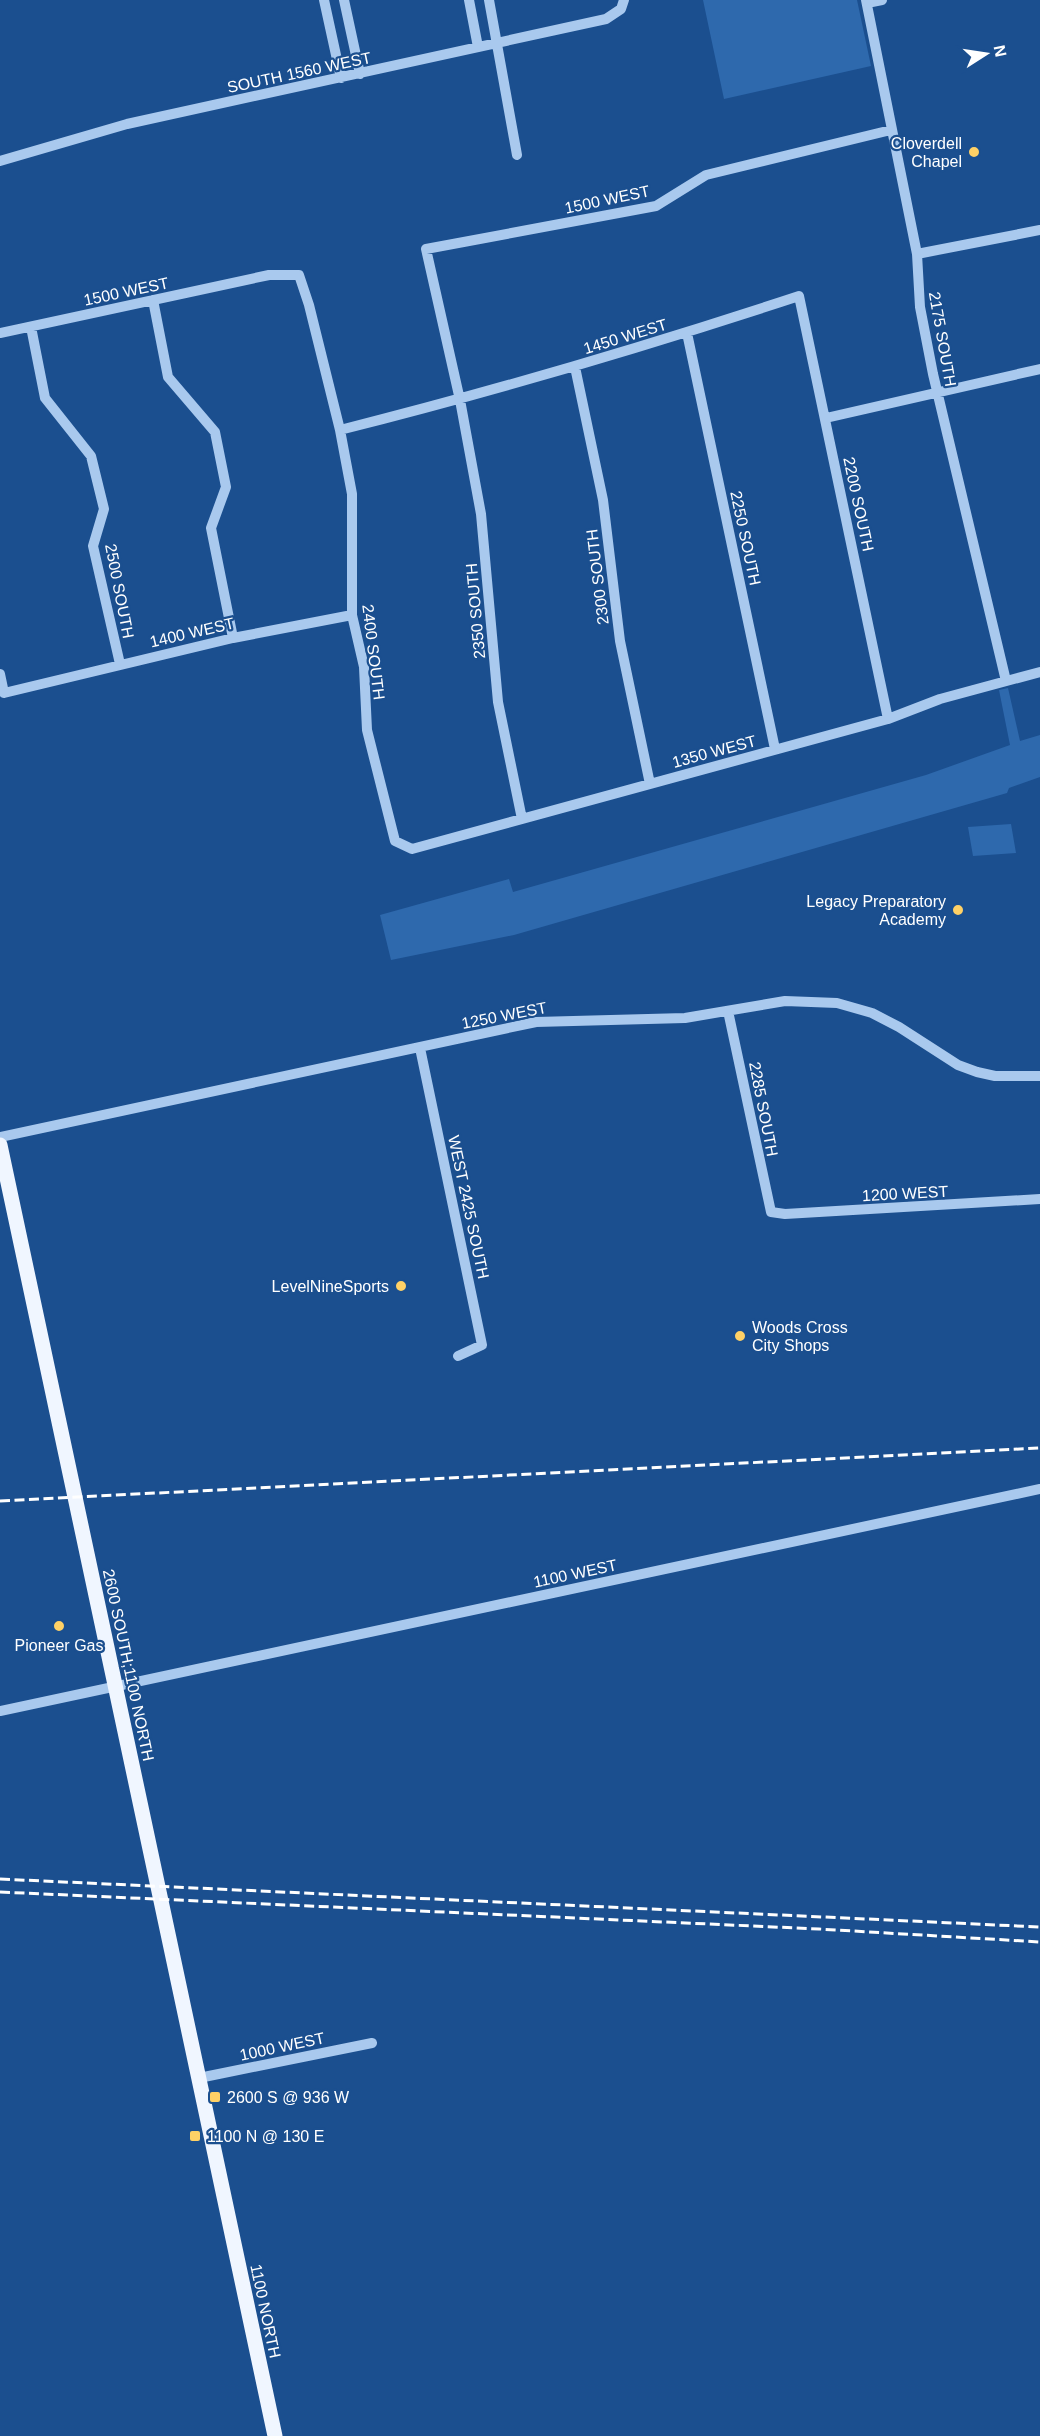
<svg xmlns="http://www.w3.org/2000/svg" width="1040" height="2436" font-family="Arial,sans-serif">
<rect width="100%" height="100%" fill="#1b4f8f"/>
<path fill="#2e69ad" d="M703,0H857L871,66L724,99Z
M1008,688L1020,741L1040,735V777L1009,788L1007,793L514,935L391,960L380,915L509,879L513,892L926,775L1010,745L999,690Z
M1011,824L1016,853L973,856L968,827Z"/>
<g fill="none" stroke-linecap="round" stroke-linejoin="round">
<path stroke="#a9c9ee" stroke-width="10" d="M324,0L341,78
M344,0L360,74
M469,0L478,47
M489,0L517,155
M866,0L917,254L920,307L933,374L1006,681
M867,3L882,0
M0,161L127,124L606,19L621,9L624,0
M917,254L1040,230
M153,300L168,377L215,432L226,487L211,528L233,638
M31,327L45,398L91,456L104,509L93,546L120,664
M0,333L269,275H299L309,305L340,430L352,494V615L364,667L367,730L395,841L412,849L888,719L940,699L1040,672
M687,333L775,749
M575,367L603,500L620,641L650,784
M826,418L1040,369
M340,430C495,391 647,346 799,296L888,719
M0,674L4,693L233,638L352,615
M522,819L498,702L481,514L460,400L426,249L656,206L706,175L891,130
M728,1011L771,1212L785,1214L1040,1199
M420,1048L482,1345L458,1356
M0,1137L536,1022L685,1018L785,1001L837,1003L872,1013L899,1027L958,1065L977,1072L995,1076H1040
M0,1711L1040,1489
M199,2078L372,2043"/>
<path stroke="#f0f6ff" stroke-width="15" d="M0,1145L275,2436"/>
<path stroke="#fff" stroke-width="3" stroke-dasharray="10 4.5" stroke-linecap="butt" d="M0,1501L1040,1448
M0,1879L1040,1927
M0,1892L819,1929L1040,1942"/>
</g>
<g fill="#ffd166" stroke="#1b4f8f" stroke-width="2">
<circle cx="974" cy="152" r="6"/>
<circle cx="958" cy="910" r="6"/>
<circle cx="401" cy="1286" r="6"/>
<circle cx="740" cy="1336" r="6"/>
<circle cx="59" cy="1626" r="6"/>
<rect x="209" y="2091" width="12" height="12" rx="3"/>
<rect x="189" y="2130" width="12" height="12" rx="3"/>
</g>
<g text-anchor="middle" stroke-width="4.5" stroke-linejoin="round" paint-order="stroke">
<g font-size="16" fill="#fff" stroke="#1b4f8f">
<text transform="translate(299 72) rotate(-12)" y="6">SOUTH 1560 WEST</text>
<text transform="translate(607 199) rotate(-12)" y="6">1500 WEST</text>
<text transform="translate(126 291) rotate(-12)" y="6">1500 WEST</text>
<text transform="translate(625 336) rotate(-17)" y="6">1450 WEST</text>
<text transform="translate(943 339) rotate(80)" y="6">2175 SOUTH</text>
<text transform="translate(859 504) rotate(78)" y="6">2200 SOUTH</text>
<text transform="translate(746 538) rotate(78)" y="6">2250 SOUTH</text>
<text transform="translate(597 577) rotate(-97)" y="6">2300 SOUTH</text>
<text transform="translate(120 591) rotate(79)" y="6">2500 SOUTH</text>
<text transform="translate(475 611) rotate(-95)" y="6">2350 SOUTH</text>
<text transform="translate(192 632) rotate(-13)" y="6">1400 WEST</text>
<text transform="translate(374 652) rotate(83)" y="6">2400 SOUTH</text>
<text transform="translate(714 751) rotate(-15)" y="6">1350 WEST</text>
<text transform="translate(504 1015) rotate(-11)" y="6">1250 WEST</text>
<text transform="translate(764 1109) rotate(79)" y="6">2285 SOUTH</text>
<text transform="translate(905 1193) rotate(-3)" y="6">1200 WEST</text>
<text transform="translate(469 1207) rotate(78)" y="6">WEST 2425 SOUTH</text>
<text transform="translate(575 1573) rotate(-12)" y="6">1100 WEST</text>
<text transform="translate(129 1665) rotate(78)" y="6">2600 SOUTH;1100 NORTH</text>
<text transform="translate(282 2046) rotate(-12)" y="6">1000 WEST</text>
<text transform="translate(266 2311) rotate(78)" y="6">1100 NORTH</text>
</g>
<g font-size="16" fill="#fff" stroke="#1b4f8f" text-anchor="end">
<text x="962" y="149">Cloverdell<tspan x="962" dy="18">Chapel</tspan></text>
<text x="946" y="907">Legacy Preparatory<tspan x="946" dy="18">Academy</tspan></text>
<text x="389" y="1292">LevelNineSports</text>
<text x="752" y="1333" text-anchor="start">Woods Cross<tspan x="752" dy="18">City Shops</tspan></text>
<text x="59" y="1651" text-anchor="middle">Pioneer Gas</text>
<text x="227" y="2103" text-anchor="start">2600 S @ 936 W</text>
<text x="207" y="2142" text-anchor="start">1100 N @ 130 E</text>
</g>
</g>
<g transform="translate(986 54) rotate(78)" stroke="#1b4f8f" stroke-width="4.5" paint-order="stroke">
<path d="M0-4.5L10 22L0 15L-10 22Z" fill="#ffffff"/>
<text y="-9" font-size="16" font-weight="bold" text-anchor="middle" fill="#ffffff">N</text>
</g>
</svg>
